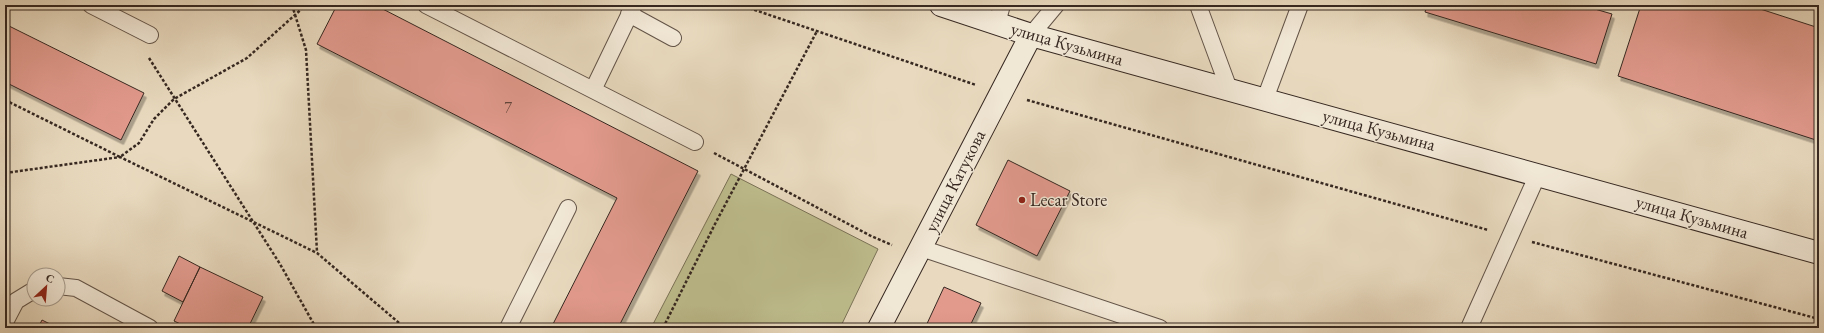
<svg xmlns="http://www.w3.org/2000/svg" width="1824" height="333" font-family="'EB Garamond',serif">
<defs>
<filter id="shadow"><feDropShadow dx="2.5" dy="4.5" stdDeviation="0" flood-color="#0004"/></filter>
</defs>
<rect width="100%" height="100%" fill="#e9dabf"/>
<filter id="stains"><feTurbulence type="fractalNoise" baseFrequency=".005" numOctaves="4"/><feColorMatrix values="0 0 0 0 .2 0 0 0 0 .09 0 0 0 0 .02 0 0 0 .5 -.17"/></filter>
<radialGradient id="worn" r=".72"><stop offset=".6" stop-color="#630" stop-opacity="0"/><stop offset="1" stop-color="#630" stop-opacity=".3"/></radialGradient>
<path fill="#bebd8d" stroke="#7a7257" d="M731,174L878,249L840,328H651Z"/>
<path fill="#e29a8d" stroke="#362821" filter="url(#shadow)" d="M337,5H375L698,171L618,328H551L617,198L317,44Z
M1427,5H1581L1612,14L1596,64L1425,12Z
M1641,5H1748L1819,28V141L1618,76Z
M5,24L144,93L121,140L5,82Z
M1008,160L1070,191L1037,256L976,225Z
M179,256L200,267L183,302L162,291Z
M200,267L263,297L248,328H189L174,321Z
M944,287L981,303L969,328H925Z
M42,320L58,328H38Z"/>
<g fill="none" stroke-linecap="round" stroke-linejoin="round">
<g stroke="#635448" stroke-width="18">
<path id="lane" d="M91,5L150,35
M426,5L695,142
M1198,5L1229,89
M629,14L673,38
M997,23L1002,5
M1031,35L1056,5
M593,90L634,5
M1265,99L1300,5
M921,248L1160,328
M58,286L76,288L150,328
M5,322L16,301L34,290
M508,328L568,208
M1469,328L1538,174"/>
</g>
<g stroke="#362821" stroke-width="24">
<path id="secondary" d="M941,5L1031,35L1819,253
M879,328L1031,35"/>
</g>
<path stroke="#362821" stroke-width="2.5" stroke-dasharray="3 2" stroke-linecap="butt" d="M292,5L306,50L317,252
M740,5L976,85
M149,58L280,264L316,328
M5,100L120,157L139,143L154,119L174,99L247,58L306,5
M1027,100L1488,230
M714,153L871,236L892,245
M5,173L120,157L317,253L405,328
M1532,242L1819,319
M663,328L715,224L817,31"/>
<use href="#lane" stroke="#f1e7d5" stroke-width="16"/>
<use href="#secondary" stroke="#f1e7d5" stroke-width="22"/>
</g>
<circle fill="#8f2418" stroke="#f1e7d5" stroke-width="1.5" cx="1022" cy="200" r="4"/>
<g text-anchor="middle" stroke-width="3" stroke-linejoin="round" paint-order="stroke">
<g font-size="16" fill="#61443c">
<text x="508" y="113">7</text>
</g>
<g font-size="18" fill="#362821" stroke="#f1e7d5">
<text transform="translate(1067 44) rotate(16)" y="6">улица Кузьмина</text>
<text transform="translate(1379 130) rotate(15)" y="6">улица Кузьмина</text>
<text transform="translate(955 181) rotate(-63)" y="6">улица Катукова</text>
<text transform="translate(1692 217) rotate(16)" y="6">улица Кузьмина</text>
</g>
<g font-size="18" fill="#362821" stroke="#f1e7d5" text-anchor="start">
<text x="1030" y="206">Lecar Store</text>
</g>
</g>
<rect width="1824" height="333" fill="none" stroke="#e9dabf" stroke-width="20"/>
<rect x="6" y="6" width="1812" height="321" fill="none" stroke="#362821" stroke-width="2"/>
<rect x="10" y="10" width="1804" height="313" fill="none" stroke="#362821"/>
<g transform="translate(46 287) rotate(26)"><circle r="19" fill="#f1e7d5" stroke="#a69b8d"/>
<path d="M0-3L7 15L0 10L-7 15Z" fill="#8f2418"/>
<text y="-6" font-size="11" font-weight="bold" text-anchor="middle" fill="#362821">С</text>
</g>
<rect width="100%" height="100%" filter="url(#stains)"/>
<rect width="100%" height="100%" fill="url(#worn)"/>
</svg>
